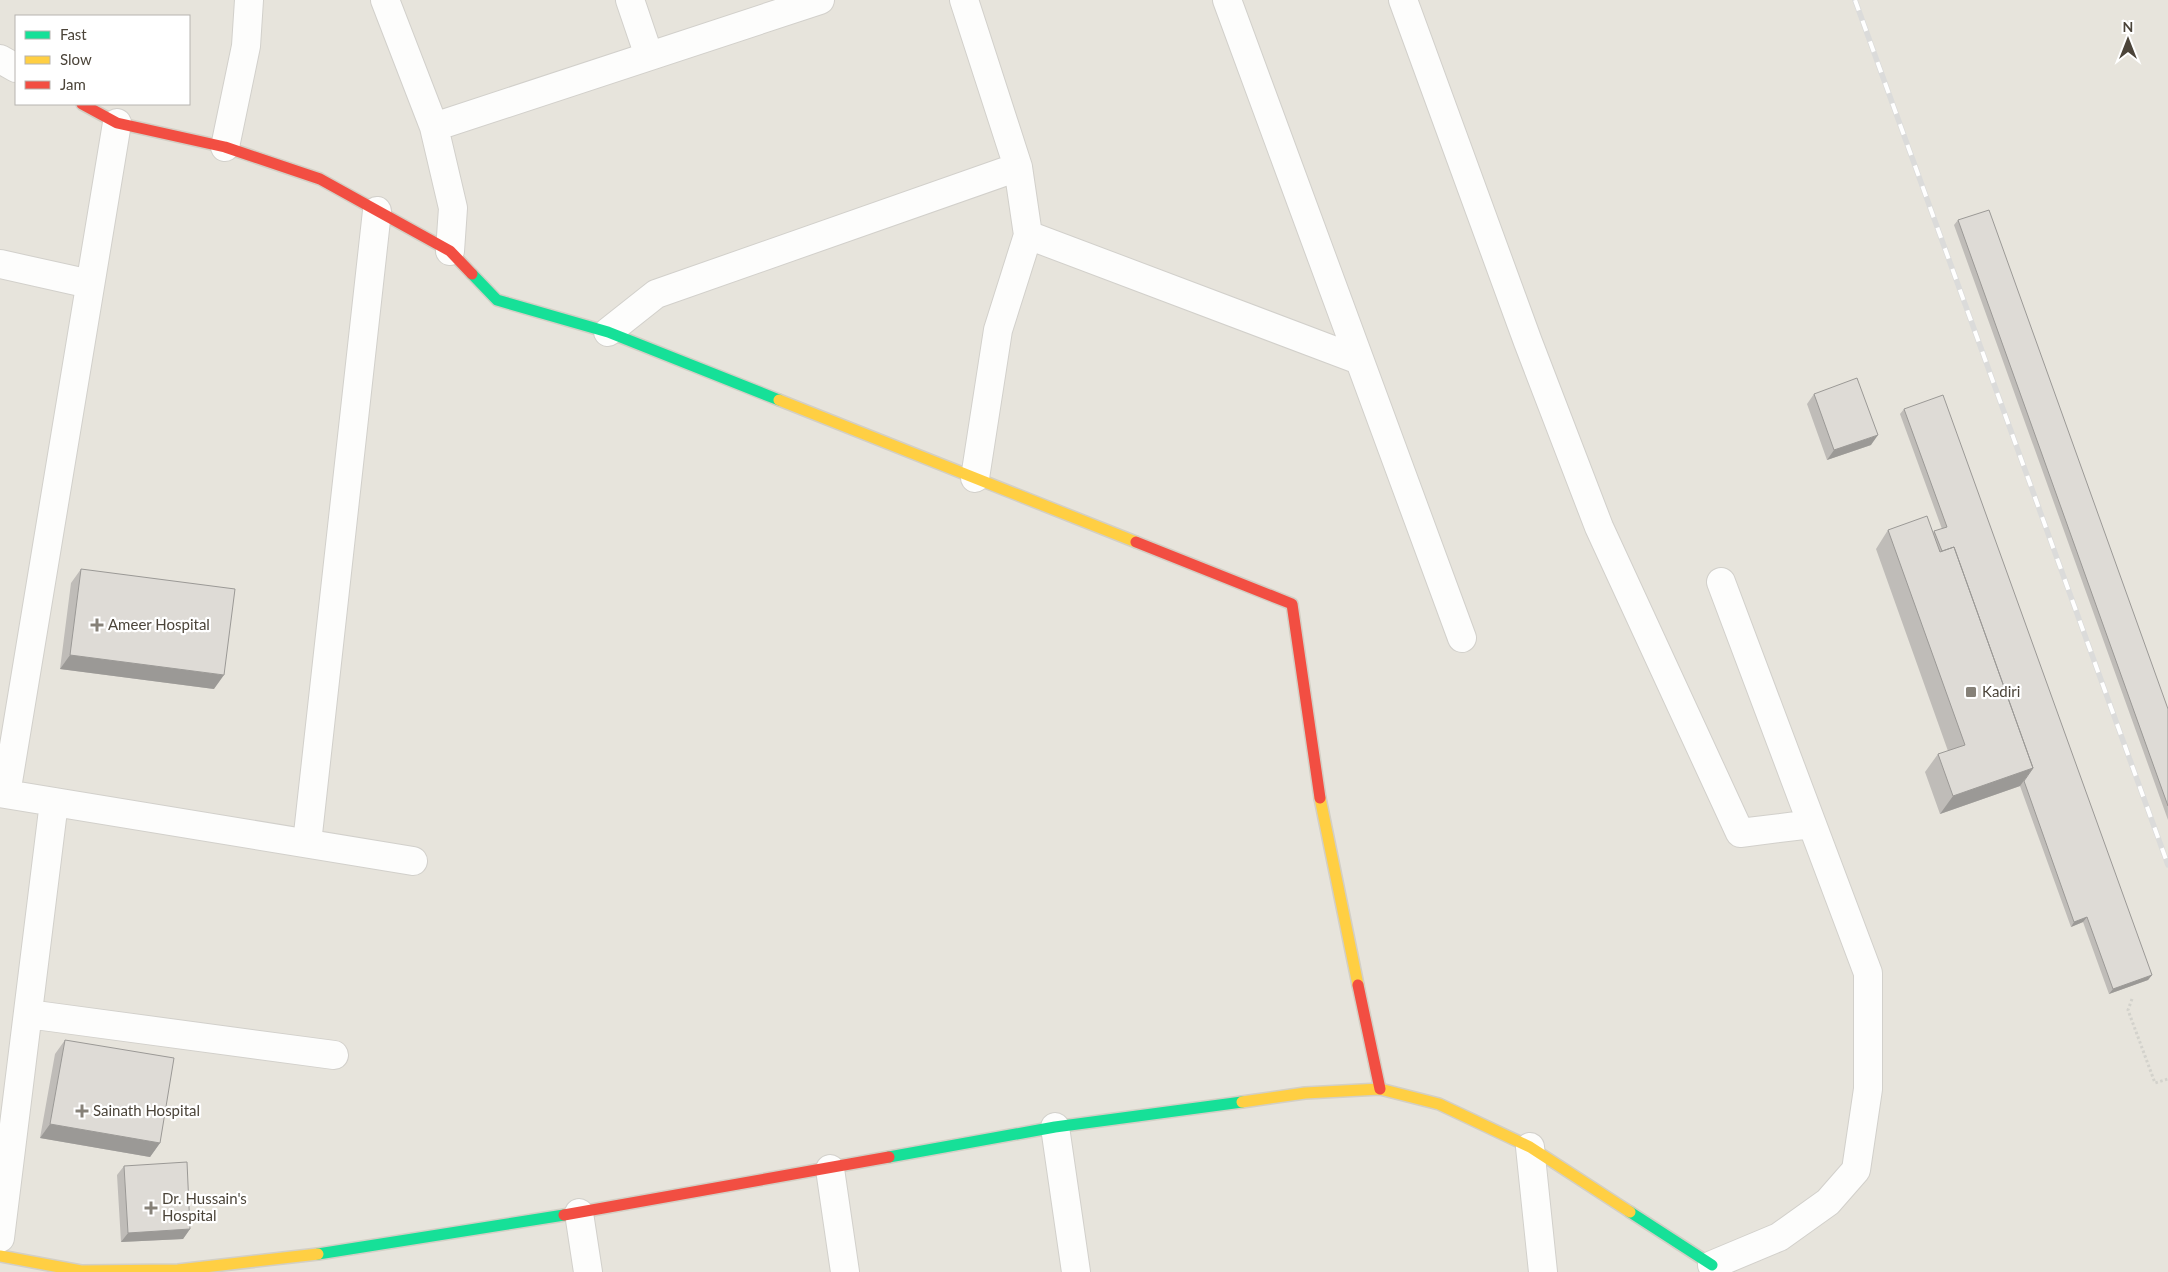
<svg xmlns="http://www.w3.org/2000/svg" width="2168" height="1272" font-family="Lato,sans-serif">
<rect width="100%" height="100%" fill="#f4f2ee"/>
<path fill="#e7e4dc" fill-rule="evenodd" d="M0,0H2168V1272H0ZM16,16H189V104H16Z"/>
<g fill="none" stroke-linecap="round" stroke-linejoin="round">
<g stroke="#d2d0cb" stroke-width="30">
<path id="street" d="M385,0L434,127L453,208L450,251
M630,0L649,56
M964,0L1018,167L1028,235L998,330L975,478
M1227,0L1462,638
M1403,0L1528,342L1599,527L1740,833L1812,824
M0,59L16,68
M434,127L820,0
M225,147L246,46L249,0
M1028,235L1359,360
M0,264L90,284
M608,332L656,294L1018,167
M0,793L413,861
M6,794L117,123
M307,843L377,211
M28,1014L334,1055
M1055,1127L1076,1272
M1530,1147L1543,1272
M830,1169L845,1272
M579,1213L588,1272
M0,1238L54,802
M1712,1265L1779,1237L1828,1202L1856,1170L1868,1089V973L1721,582"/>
</g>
<g stroke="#d3cfc5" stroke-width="14">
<path id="fast" d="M472,274L497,300L608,332L779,400
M889,1157L1055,1127L1242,1102
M1630,1212L1712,1265
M318,1254L564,1215"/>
</g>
<g stroke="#d3cfc5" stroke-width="14">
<path id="slow" d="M779,400L1136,542
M1320,798L1358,985
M1242,1102L1305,1093L1380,1089L1439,1104L1530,1147L1630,1212
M0,1256L81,1271L178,1270L318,1254"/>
</g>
<g stroke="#d3cfc5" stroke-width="14">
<path id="jam" d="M82,104L117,123L225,147L320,179L450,251L472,274
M1136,542L1292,604L1320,798
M1358,985L1380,1089
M564,1215L889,1157"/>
</g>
<path stroke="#d3d2cc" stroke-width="3" stroke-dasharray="2.5 2.5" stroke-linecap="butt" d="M2132,999L2128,1010L2155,1083L2168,1079"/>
<use href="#street" stroke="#fdfdfc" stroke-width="28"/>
<use href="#fast" stroke="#16e098" stroke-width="11"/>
<use href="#slow" stroke="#ffcf43" stroke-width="11"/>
<use href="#jam" stroke="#f24e42" stroke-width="11"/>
<g stroke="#dbdbda" stroke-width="5.5">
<path id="rail" d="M1855,0L2168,865"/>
</g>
<use href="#rail" stroke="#fff" stroke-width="4" stroke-dasharray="11" stroke-linecap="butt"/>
</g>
<path fill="#bfbcb8" d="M1958,220L2168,709V820L1954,225Z
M1814,394L1871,445L1827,460L1807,404Z
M1904,409L2152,975L2148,980L2109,994L2083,922L2071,927L2020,786L1940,814L1925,772L1938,754L1948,751L1876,549L1888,530L1933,533L1934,531L1942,529L1900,414Z
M81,569L214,689L60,669L71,583Z
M65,1040L160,1143L150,1157L40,1138L55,1054Z
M124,1166L190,1229L183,1239L121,1242L117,1175Z"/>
<path fill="#9b9996" d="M1878,435L1871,445L1827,460L1834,450Z
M70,655L224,675L214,689L60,669Z
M2033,768L2020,786L1940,814L1953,796Z
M2087,917L2083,922L2071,927L2074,922Z
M2152,975L2148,980L2109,994L2113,989Z
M50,1124L160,1143L150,1157L40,1138Z
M190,1229L183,1239L121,1242L128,1233Z"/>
<path fill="#dedbd6" stroke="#9b9996" d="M1989,210L2168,709V806L1958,220Z
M1857,378L1878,435L1834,450L1814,394Z
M1943,395L2152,975L2113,989L2087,917L2074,922L2024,781L2033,768L1954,547L1942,551L1934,531L1947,527L1904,409Z
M1927,516L1940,552L1954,547L2033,768L1953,796L1938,754L1965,745L1888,530Z
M81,569L235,589L224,675L70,655Z
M65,1040L174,1058L160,1143L50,1124Z
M187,1162L190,1229L128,1233L124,1166Z"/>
<g fill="#868178" stroke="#fff" stroke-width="2">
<path d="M94.5 617.5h5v5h5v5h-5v5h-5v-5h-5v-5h5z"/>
<rect x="1965" y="686" width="12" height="12" rx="2.5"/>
<path d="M79.5 1103.5h5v5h5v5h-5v5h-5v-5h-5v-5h5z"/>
<path d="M148.5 1200.5h5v5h5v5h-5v5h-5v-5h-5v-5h5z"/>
</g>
<g text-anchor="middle" stroke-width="4.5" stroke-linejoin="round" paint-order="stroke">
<g font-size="15" fill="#4b4439" stroke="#fff" text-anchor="start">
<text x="108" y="630">Ameer Hospital</text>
<text x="1982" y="697">Kadiri</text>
<text x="93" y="1116">Sainath Hospital</text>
<text x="162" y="1204">Dr. Hussain's<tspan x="162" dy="17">Hospital</tspan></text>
</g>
</g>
<rect x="15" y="15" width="175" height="90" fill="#ffffff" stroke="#b7b4b0"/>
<rect x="25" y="31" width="25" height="8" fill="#16e098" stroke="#b7b4b0"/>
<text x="60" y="40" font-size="15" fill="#4b4439">Fast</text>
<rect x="25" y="56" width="25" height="8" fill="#ffcf43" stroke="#b7b4b0"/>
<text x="60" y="65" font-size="15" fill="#4b4439">Slow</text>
<rect x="25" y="81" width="25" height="8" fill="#f24e42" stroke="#b7b4b0"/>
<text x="60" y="90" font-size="15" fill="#4b4439">Jam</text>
<g transform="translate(2128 40)" stroke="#ffffff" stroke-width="4" paint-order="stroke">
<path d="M0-4L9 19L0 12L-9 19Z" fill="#4b4439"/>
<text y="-8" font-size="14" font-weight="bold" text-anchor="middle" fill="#4b4439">N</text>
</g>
</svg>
